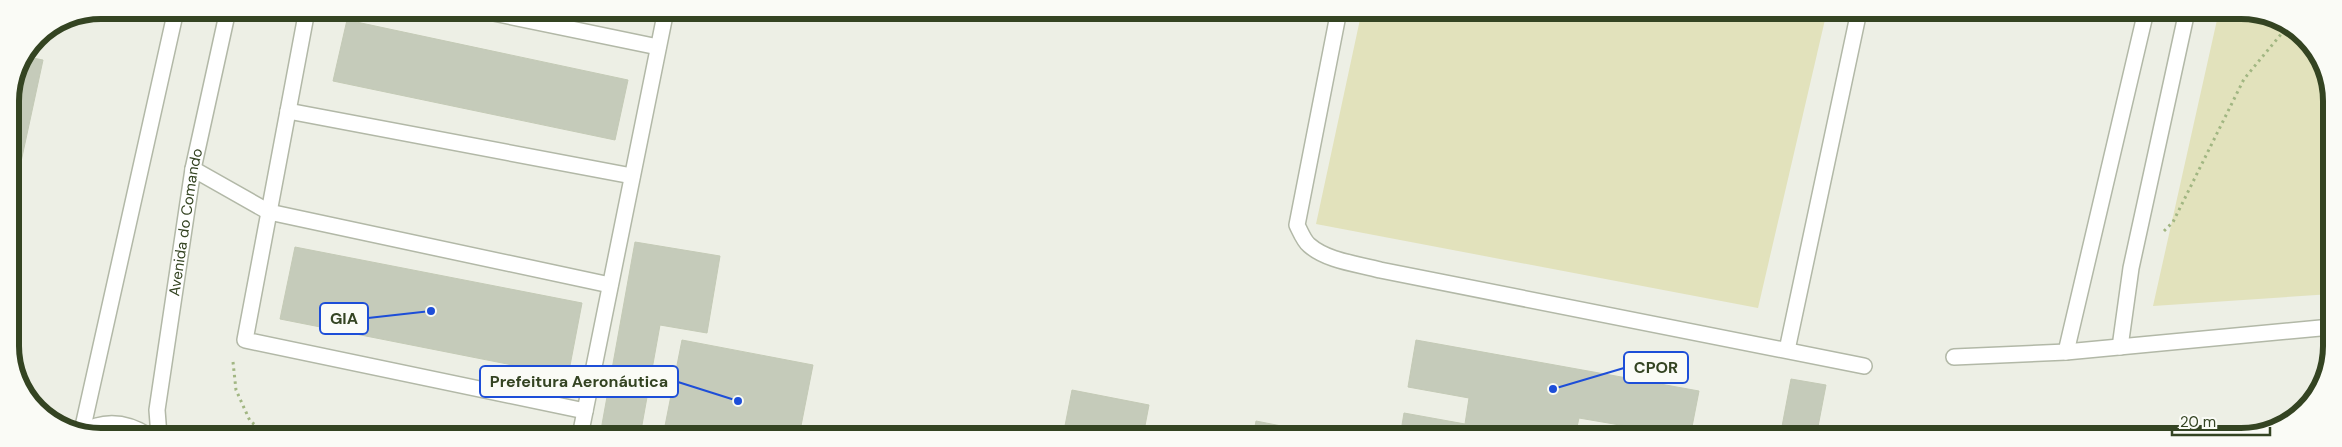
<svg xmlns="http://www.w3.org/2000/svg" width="2342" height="447" font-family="'DM Sans',sans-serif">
<rect width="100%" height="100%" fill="#edefe5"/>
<path fill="#e2e2bc" d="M1362,10L1827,11L1758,308L1316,224Z
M2219,11H2253L2305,36L2330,83L2331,294L2153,306Z"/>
<path fill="#c5cbba" stroke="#c4cab6" d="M347,20L628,80L615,140L333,81Z
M23,56L43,60L19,171L11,169L10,100L17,66Z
M635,242L720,256L707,333L660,325L640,436L601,430Z
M295,247L582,303L568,376L280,319Z
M682,340L813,365L799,436H663Z
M1416,340L1699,391L1690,437L1579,418L1575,436L1579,437H1400L1404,413L1465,424L1469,398L1408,387Z
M1791,379L1826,385L1816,437H1780Z
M1072,390L1149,405L1143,436H1063Z
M1256,421L1337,437H1253Z"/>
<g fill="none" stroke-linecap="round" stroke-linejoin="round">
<g stroke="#b2b8a7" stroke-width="18">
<g id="minor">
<path d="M307,10L245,340L585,411"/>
<path d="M479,10L658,47"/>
<path d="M1339,10L1297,225C1300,231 1304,241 1309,245C1327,261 1358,264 1380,270L1864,366"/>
<path d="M288,111L632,176"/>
<path d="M193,169L269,212L610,285"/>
<path d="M2120,347L2131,268L2187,11"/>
<path d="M1787,350L1859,11"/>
<path d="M2066,352L2146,11"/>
<path d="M1954,357L2066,352L2331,327"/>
<path d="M82,431L176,10"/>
<path d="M81,433C104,419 127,422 149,436"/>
<path id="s1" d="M159,436L157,410L193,169L228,10"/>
<path d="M580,436L666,10"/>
</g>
</g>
<path stroke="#a1b682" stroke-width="3" stroke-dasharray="2.5 4" stroke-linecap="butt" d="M2164,231L2173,222L2244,79L2287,27
M233,362L236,390L250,421L269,436"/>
<use href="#minor" stroke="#fff" stroke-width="15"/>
</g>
<g text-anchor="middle" stroke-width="4" stroke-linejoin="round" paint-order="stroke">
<g font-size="15" fill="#344422" stroke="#fafbf6">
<text dy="5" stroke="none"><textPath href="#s1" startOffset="216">Avenida do Comando</textPath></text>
</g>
</g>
<path d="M0 0H2342V447H0ZM101 19H2241A82 82 0 0 1 2323 101V346A82 82 0 0 1 2241 428H101A82 82 0 0 1 19 346V101A82 82 0 0 1 101 19Z" fill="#fafbf6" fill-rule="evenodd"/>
<path fill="none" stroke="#344422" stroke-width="6" d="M101 19H2241A82 82 0 0 1 2323 101V346A82 82 0 0 1 2241 428H101A82 82 0 0 1 19 346V101A82 82 0 0 1 101 19Z"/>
<path fill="none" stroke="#1d4ed8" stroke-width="2" d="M431 311L368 318M1553 389L1624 368M738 401L678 382"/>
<g fill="#1d4ed8" stroke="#fafbf6" stroke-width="2">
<circle cx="431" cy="311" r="5"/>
<circle cx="1553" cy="389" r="5"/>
<circle cx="738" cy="401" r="5"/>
</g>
<g fill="#fafbf6" stroke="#1d4ed8" stroke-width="2">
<rect x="320" y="303" width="48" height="31" rx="5"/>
<rect x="1624" y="352" width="64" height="31" rx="5"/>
<rect x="480" y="366" width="198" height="31" rx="5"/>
</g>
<g font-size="16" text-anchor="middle" font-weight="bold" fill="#344422">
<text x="344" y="324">GIA</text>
<text x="1656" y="373">CPOR</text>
<text x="579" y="387">Prefeitura Aeronáutica</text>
</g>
<path d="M2172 427v8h98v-8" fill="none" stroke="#344422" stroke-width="2.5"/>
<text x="2180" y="427" font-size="15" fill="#344422" stroke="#fafbf6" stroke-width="4" paint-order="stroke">20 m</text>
</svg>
